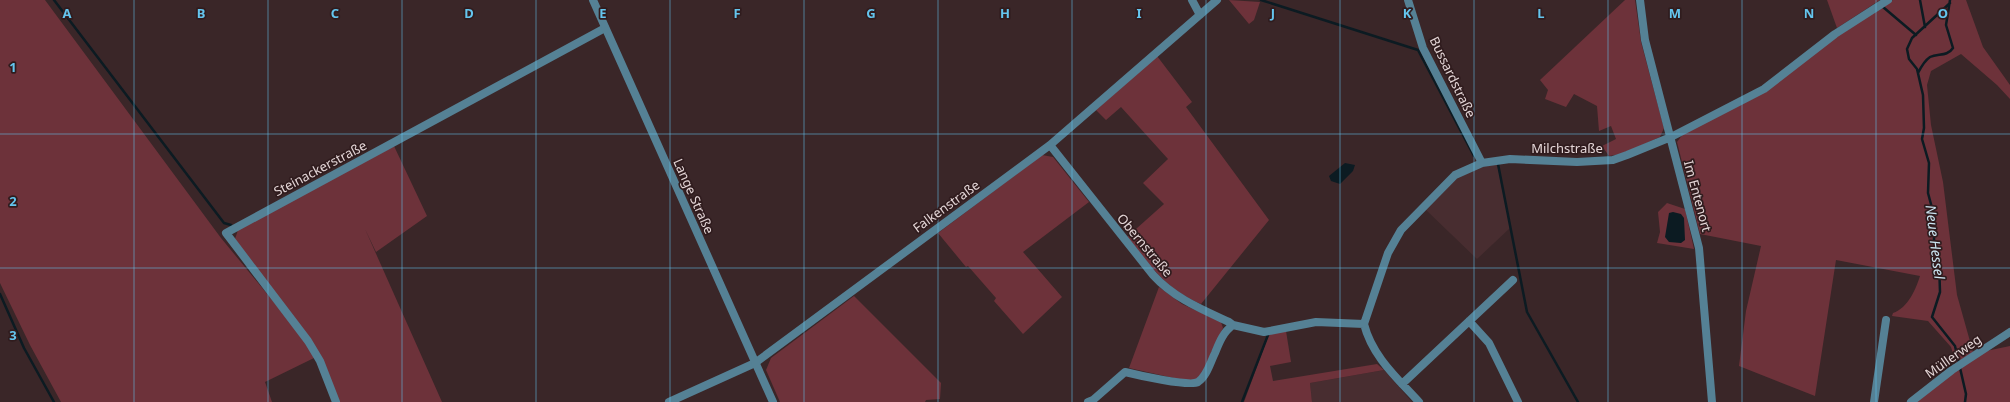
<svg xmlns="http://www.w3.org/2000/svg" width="2010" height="402" font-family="'Noto Sans',sans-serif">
<rect width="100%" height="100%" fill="#3a2628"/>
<path fill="#482d30" d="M1497,164L1510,228L1477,259L1425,209L1457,177L1478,168Z
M1384,370L1412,402H1312L1310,383Z"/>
<path fill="#6d323a" d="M0,0H45L221,238L305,340L314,358L265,382L272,402H61L30,345L0,283Z
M1229,0L1260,2L1254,20L1249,24Z
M1625,0H1635L1641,42L1664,128L1660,137L1622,154L1609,156L1602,146L1616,139L1611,126L1599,131L1597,106L1574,94L1566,107L1545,99L1548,90L1540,80Z
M1827,0H1880L1837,28Z
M1893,0H1966L1983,47L2010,85V99L1997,85L1961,54L1931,71L1927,85L1931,125L1943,182L1957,295L1973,352L1964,359L1956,363L1951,347L1928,321L1892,316L1893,313C1908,308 1916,289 1920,276L1836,260L1815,396L1739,366L1746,311L1761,246L1700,234L1677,142L1683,134L1767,90L1836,36Z
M1157,56L1192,102L1186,107L1269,220L1201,304C1166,289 1150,266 1127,237L1164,204L1143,183L1168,159L1121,107L1106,120L1096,110Z
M394,146L427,216L376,252L365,229L442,402H338L320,356L235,239L238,230Z
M1042,155L1053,157L1089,202L1023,252L1062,297L1023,334L994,301L996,298L968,266L966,267L938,233Z
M1667,203L1685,209L1694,249L1657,243L1660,232L1658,212Z
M1159,287L1182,304L1221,322L1223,328L1201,375L1196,380L1187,381L1129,368Z
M854,296L941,383L940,399L926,400L925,402H780L766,370L771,358Z
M1286,331L1291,362L1270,366L1273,381L1377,364L1384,370L1310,383L1312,402H1244L1269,334Z
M2010,346V402H1917L1953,372L1986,351Z"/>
<path fill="#0c1b22" d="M1345,163L1355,165L1353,171L1340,184L1331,181L1329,176Z
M1673,212L1681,214L1684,218L1685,240L1681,243L1669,242L1665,237L1669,213Z"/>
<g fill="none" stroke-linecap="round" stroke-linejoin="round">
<path stroke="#0c1b22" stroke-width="2.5" d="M54,0L224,223L231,225
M1261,0L1418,50L1474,156
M1920,0L1925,27
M1950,3L1912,38L1907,49L1909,59L1917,69L1923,95L1924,128L1922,139L1929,163L1928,193L1932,208L1935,254L1939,262L1940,292L1932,317L1955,346L1966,394L1965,402
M1883,7L1916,35
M1918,73C1921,67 1924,61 1930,57C1938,53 1947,57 1953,48L1946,25L1950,0
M1498,164L1527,312L1578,402
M0,294L24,348L54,402
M1242,402L1268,335"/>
<path stroke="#558195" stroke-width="8" d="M1192,0L1200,15
M1408,0L1423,48L1482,163
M1640,0L1645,40L1699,248L1712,402
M1050,145L1153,275C1174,298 1201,309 1229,322L1233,325L1264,332L1316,322L1364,324
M1469,321L1489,343L1518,402
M1364,324L1388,253L1401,230L1455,175L1482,163L1510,159L1577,162L1613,160L1627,155L1671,137L1764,89L1835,34L1888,0
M1364,324C1372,356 1397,378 1419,402
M1402,384L1513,280
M336,402L320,361L308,341L226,233L605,28
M669,402L755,363L1050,145L1217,0
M1088,402L1093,400L1125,372C1137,375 1190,387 1198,382C1207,376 1210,363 1215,353C1219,343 1223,332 1233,325
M1874,402L1886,320
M1911,402L1952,370L2010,332"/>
<path stroke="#558195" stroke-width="8" d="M593,0L773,402"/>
</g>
<path fill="none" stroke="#64c5ee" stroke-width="1" stroke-opacity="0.55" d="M134,0V402M268,0V402M402,0V402M536,0V402M670,0V402M804,0V402M938,0V402M1072,0V402M1206,0V402M1340,0V402M1474,0V402M1608,0V402M1742,0V402M1876,0V402M0,134H2010M0,268H2010"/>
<g text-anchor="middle" stroke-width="3.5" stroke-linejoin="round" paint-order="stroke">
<g font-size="13" fill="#e4d6d7" stroke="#301c1e">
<text transform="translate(1453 77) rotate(64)" y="5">Bussardstraße</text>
<text x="1567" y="153">Milchstraße</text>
<text transform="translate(320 168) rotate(-28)" y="5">Steinackerstraße</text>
<text transform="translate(694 196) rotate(66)" y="5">Lange Straße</text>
<text transform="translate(1698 196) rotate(75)" y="5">Im Entenort</text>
<text transform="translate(946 206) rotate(-36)" y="5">Falkenstraße</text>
<text transform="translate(1145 245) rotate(50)" y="5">Obernstraße</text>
<text transform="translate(1953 356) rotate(-35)" y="5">Müllerweg</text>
</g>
<g font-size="14" font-style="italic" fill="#cbe5f1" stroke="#301c1e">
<text transform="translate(1935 242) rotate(83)" y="5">Neue Hessel</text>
</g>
</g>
<g font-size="13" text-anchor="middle" font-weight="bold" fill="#64c5ee" stroke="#301c1e" stroke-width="3.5" stroke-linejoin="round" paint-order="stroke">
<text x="67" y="18">A</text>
<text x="201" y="18">B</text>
<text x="335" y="18">C</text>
<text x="469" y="18">D</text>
<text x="603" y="18">E</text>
<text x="737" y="18">F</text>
<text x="871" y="18">G</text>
<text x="1005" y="18">H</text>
<text x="1139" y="18">I</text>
<text x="1273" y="18">J</text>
<text x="1407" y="18">K</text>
<text x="1541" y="18">L</text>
<text x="1675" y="18">M</text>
<text x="1809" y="18">N</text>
<text x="1943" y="18">O</text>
<text x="13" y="72">1</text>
<text x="13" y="206">2</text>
<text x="13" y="340">3</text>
</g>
</svg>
